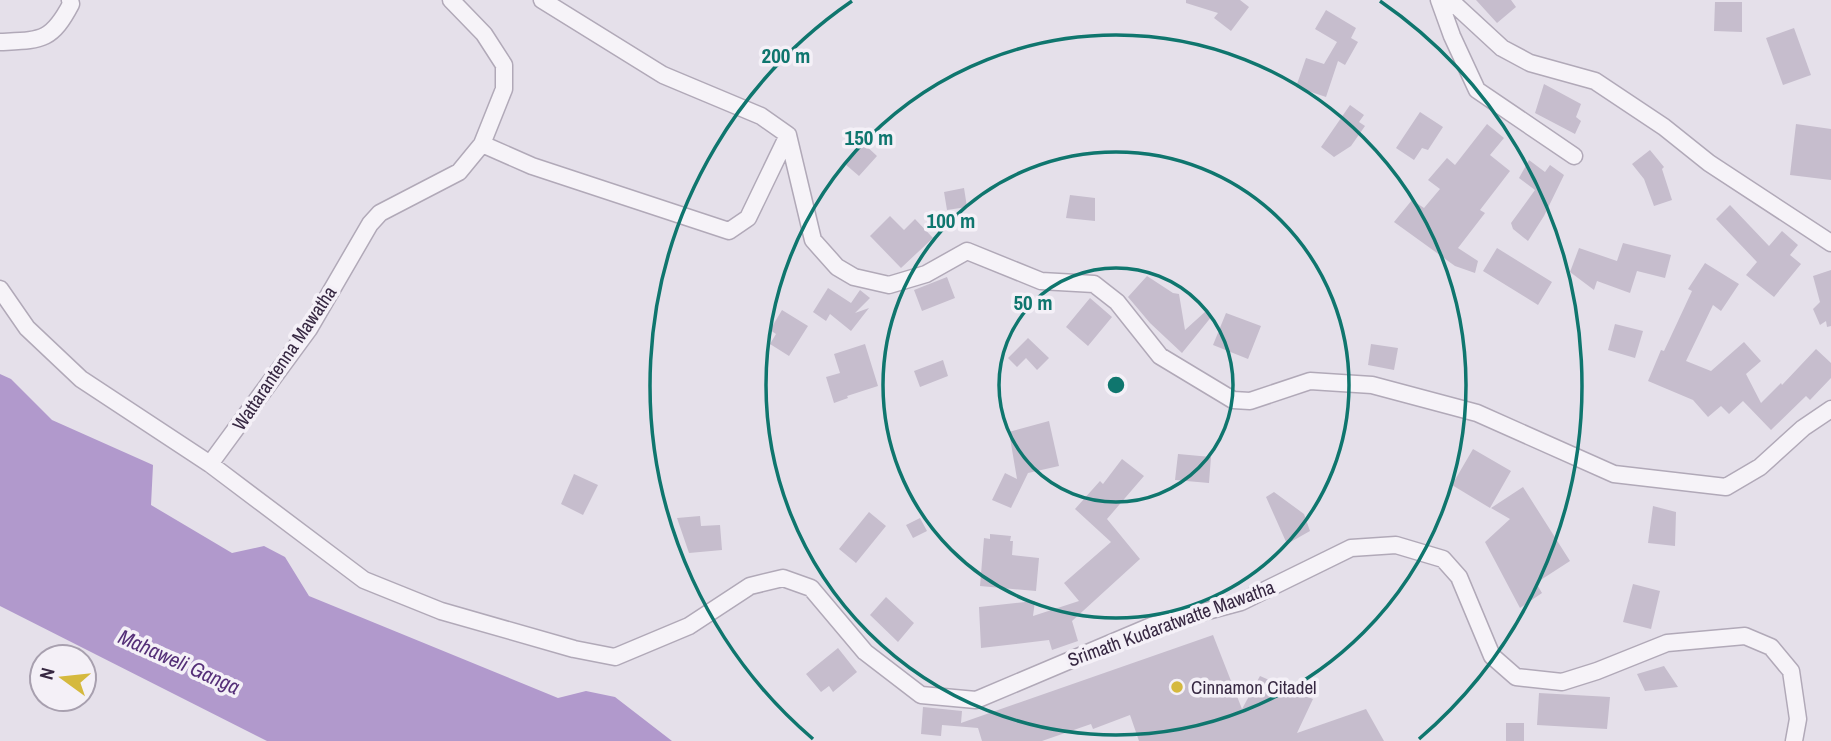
<svg xmlns="http://www.w3.org/2000/svg" width="1831" height="741" font-family="'Archivo Narrow',sans-serif">
<rect width="100%" height="100%" fill="#e5e0ea"/>
<path fill="#b199cc" d="M0,374L11,379L52,420L153,465L151,505L232,553L264,546L285,557L309,596L558,698L586,691L615,697L672,741H267L0,606Z"/>
<path fill="#c6bdcd" d="M1186,0H1240L1249,7L1231,31L1214,18L1218,13L1186,3Z
M1476,0H1511L1516,7L1497,23Z
M1715,2H1742V32L1714,31Z
M1326,10L1356,28L1351,38L1358,42L1345,65L1338,61L1326,97L1296,87L1306,58L1324,64L1337,42L1315,29Z
M1794,28L1811,75L1783,85L1766,38Z
M1544,84L1581,104L1576,117L1581,121L1575,134L1535,113Z
M1350,105L1364,115L1359,122L1365,126L1351,146L1334,157L1321,147Z
M1420,112L1443,127L1428,150L1422,148L1414,160L1396,148Z
M1487,124L1504,138L1490,155L1510,171L1480,210L1485,213L1458,248L1478,261L1475,273L1455,266L1394,222L1412,200L1424,208L1440,189L1428,180L1447,158L1455,165Z
M1796,124L1831,129V180L1790,175Z
M863,143L877,156L859,176L845,164Z
M1650,150L1664,167L1662,169L1672,200L1654,206L1644,179L1632,164Z
M1529,160L1545,172L1550,165L1564,175L1544,216L1528,241L1513,229L1511,223L1535,190L1519,178Z
M964,188L967,207L947,210L944,192Z
M1070,195L1095,198V221L1066,218Z
M1730,205L1769,246L1782,231L1798,245L1790,255L1801,264L1774,297L1746,275L1757,262L1716,219Z
M890,216L904,230L915,219L933,238L901,268L870,236Z
M1623,243L1671,255L1665,278L1637,271L1630,293L1597,281L1594,290L1570,272L1579,248L1617,261Z
M1497,248L1552,282L1538,305L1483,271Z
M1705,263L1739,284L1721,311L1713,305L1686,361L1711,371L1744,342L1761,361L1746,374L1761,403L1781,383L1782,385L1816,349L1831,363V378L1810,400L1806,396L1771,430L1743,401L1729,414L1721,406L1708,417L1693,400L1648,381L1661,350L1664,351L1692,291L1688,289Z
M1831,270V326L1827,327L1826,321L1820,325L1813,309L1820,302L1813,276Z
M1147,276L1173,293L1179,294L1185,330L1206,311L1212,316L1182,353L1150,323L1128,297Z
M947,277L955,298L922,311L914,290Z
M828,288L851,303L860,290L870,298L855,313L869,308L851,331L830,314L826,321L813,312Z
M1090,298L1112,317L1088,346L1066,327Z
M782,310L808,326L789,356L770,344L776,334L770,330Z
M1226,313L1261,326L1248,359L1213,345Z
M1615,324L1643,331L1635,358L1608,350Z
M1028,338L1049,358L1037,370L1026,358L1017,367L1008,358Z
M865,344L878,386L847,396L848,398L834,403L826,377L840,373L834,354Z
M1371,344L1398,348L1394,370L1368,365Z
M943,360L948,376L920,387L914,371Z
M1049,421L1059,466L1028,473L1011,508L992,500L1005,473L1017,479L1009,432Z
M1473,449L1511,471L1490,508L1452,485Z
M1178,454L1211,457L1209,483L1175,480Z
M1122,459L1144,476L1107,519L1140,559L1072,621L1078,641L1052,650L1049,640L981,648L979,607L1035,601L1033,616L1079,601L1064,583L1111,542L1075,509L1100,481L1103,484Z
M574,474L598,485L583,515L561,504Z
M1523,487L1570,561L1536,583L1542,593L1520,608L1485,542L1510,519L1491,508Z
M1274,492L1304,514L1310,531L1287,544L1266,497Z
M1653,506L1676,512L1675,546L1648,543Z
M869,512L886,526L856,563L839,549Z
M700,516L701,526L720,525L722,550L689,553L677,518Z
M920,518L927,531L913,538L906,525Z
M990,534L1011,536L1010,541H1013L1012,555L1039,558L1036,591L980,586L984,538L990,539Z
M1633,584L1660,591L1651,629L1623,622Z
M886,597L914,623L898,642L870,615Z
M1213,635L1242,709L1260,676L1313,699L1297,733L1366,709L1384,741H1139L1130,715L1093,729L1091,724L1042,741H982L978,728L942,725L941,736L921,734L923,707L962,711L961,723Z
M838,648L857,672L833,692L829,686L821,692L806,674Z
M1664,666L1678,687L1645,691L1637,674Z
M1539,693L1610,697L1607,729L1537,725Z
M1506,723H1524V741H1506Z"/>
<g fill="none" stroke-linecap="round" stroke-linejoin="round">
<g stroke="#b1a9b8" stroke-width="19">
<path id="minor" d="M542,0L663,75L761,116L788,135L813,240L837,267L854,277L889,285L926,274L967,251L1041,281L1094,284L1117,302L1160,356L1233,400L1250,401L1310,381L1372,385L1477,413L1614,474L1726,487L1760,467L1803,428L1831,409
M1439,0L1452,36L1477,90L1574,156
M1450,0L1502,48L1530,63L1595,81L1664,127L1709,163L1831,243
M0,42C41,40 51,42 71,4L70,0
M482,144L532,166L729,231L748,218L788,135
M0,289L27,328L81,379L210,464L364,580L441,611L574,649L615,657L689,626L750,586L783,578L811,588L865,652L921,695L976,700L1151,626L1241,602L1351,548L1396,545L1443,559L1459,577L1492,656L1516,677L1562,682L1597,671L1667,643L1745,636L1771,647L1791,671L1798,719L1794,741
M210,464L309,329L370,224L380,213L459,172L482,144L504,89V65L484,34L451,0"/>
</g>
<use href="#minor" stroke="#f6f3f8" stroke-width="16"/>
</g>
<g fill="none" stroke="#0f766e" stroke-width="3.5">
<circle cx="1116" cy="385" r="117"/>
<circle cx="1116" cy="385" r="233"/>
<circle cx="1116" cy="385" r="350"/>
<path d="M813 739A466 466 0 0 1 852 1M1380 1A466 466 0 0 1 1419 739"/>
</g>
<circle fill="#d5b93e" stroke="#f4f0f7" stroke-width="2.5" cx="1177" cy="687" r="7"/>
<g text-anchor="middle" stroke-width="7" stroke-linejoin="round" paint-order="stroke">
<g font-size="19" fill="#372842" stroke="#f4f0f7">
<text transform="translate(284 358) rotate(-56)" y="7">Wattarantenna Mawatha</text>
<text transform="translate(1171 623) rotate(-20)" y="7">Srimath Kudaratwatte Mawatha</text>
</g>
<g font-size="19" fill="#372842" stroke="#f4f0f7" text-anchor="start">
<text x="1191" y="694">Cinnamon Citadel</text>
</g>
<g font-size="21" font-style="italic" fill="#552f78" stroke="#f4f0f7">
<text transform="translate(179 662) rotate(24)" y="7">Mahaweli Ganga</text>
</g>
</g>
<circle cx="1116" cy="385" r="10" fill="#0f766e" stroke="#f4f0f7" stroke-width="3.5"/>
<g font-size="21" text-anchor="middle" font-weight="bold" fill="#0f766e" stroke="#f4f0f7" stroke-width="7" stroke-linejoin="round" paint-order="stroke">
<text x="786" y="63">200 m</text>
<text x="869" y="145">150 m</text>
<text x="951" y="228">100 m</text>
<text x="1033" y="310">50 m</text>
</g>
<g transform="translate(63 678) rotate(285)"><circle r="33" fill="#f4f0f7" stroke="#a8a0af" stroke-width="2"/>
<path d="M0-5L12 26L0 18L-12 26Z" fill="#d5b93e"/>
<text y="-10" font-size="19" font-weight="bold" text-anchor="middle" fill="#372842">N</text>
</g>
</svg>
